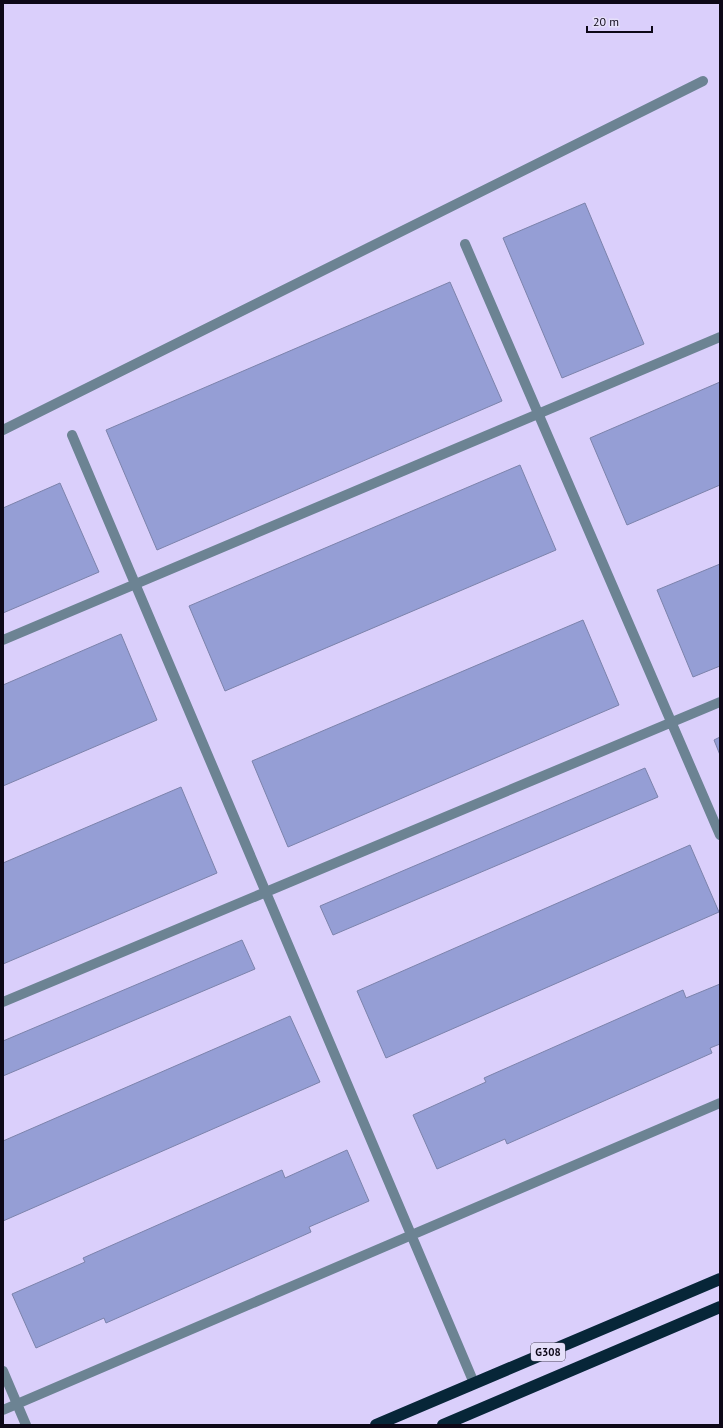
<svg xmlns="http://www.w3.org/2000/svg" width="723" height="1428" font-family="'PT Sans',sans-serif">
<rect width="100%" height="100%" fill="#dacffb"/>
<path fill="#959ed5" stroke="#7c83ab" d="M585,203L644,344L562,378L503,238Z
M450,282L502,401L157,550L106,430Z
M720,382V485L627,525L590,438Z
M520,465L556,550L225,691L189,606Z
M60,483L99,572L3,613V508Z
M720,564V666L693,677L657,590Z
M583,620L619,705L288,847L252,761Z
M121,634L157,720L3,786V685Z
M720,737V755L714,740Z
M645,768L658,797L333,935L320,906Z
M181,787L217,873L3,964V863Z
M690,845L719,912L386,1058L357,991Z
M242,940L255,969L3,1076V1041Z
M720,984V1044L710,1048L712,1053L507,1144L505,1139L437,1169L413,1115L486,1082L484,1078L683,990L686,998Z
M290,1016L320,1082L3,1221V1141Z
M347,1150L369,1201L309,1227L311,1232L106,1323L104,1318L36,1348L12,1294L85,1262L83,1258L282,1170L285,1178Z"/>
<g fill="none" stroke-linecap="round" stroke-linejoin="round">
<path stroke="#6c8393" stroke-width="10" d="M465,244L720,835
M3,430L703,81
M72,435L474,1383
M3,640L720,337
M3,1002L720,702
M3,1371L26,1425
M3,1410L720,1103"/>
<path stroke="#072638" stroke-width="12" d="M376,1425L720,1279
M443,1425L720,1307"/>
</g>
<g text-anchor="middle" stroke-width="3" stroke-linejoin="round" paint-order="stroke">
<rect fill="#e5dffa" stroke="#4e485b" stroke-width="1" x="531" y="1343" width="34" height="18" rx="3"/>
<g font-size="11" font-weight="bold" fill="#0d0817">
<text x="548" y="1356">G308</text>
</g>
</g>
<rect width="723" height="1428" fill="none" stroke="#0d0817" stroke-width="8"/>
<path d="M587 26v6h65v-6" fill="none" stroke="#0d0817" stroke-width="2"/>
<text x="593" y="26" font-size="12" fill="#0d0817" stroke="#e5dffa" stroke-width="3" paint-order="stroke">20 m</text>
</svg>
